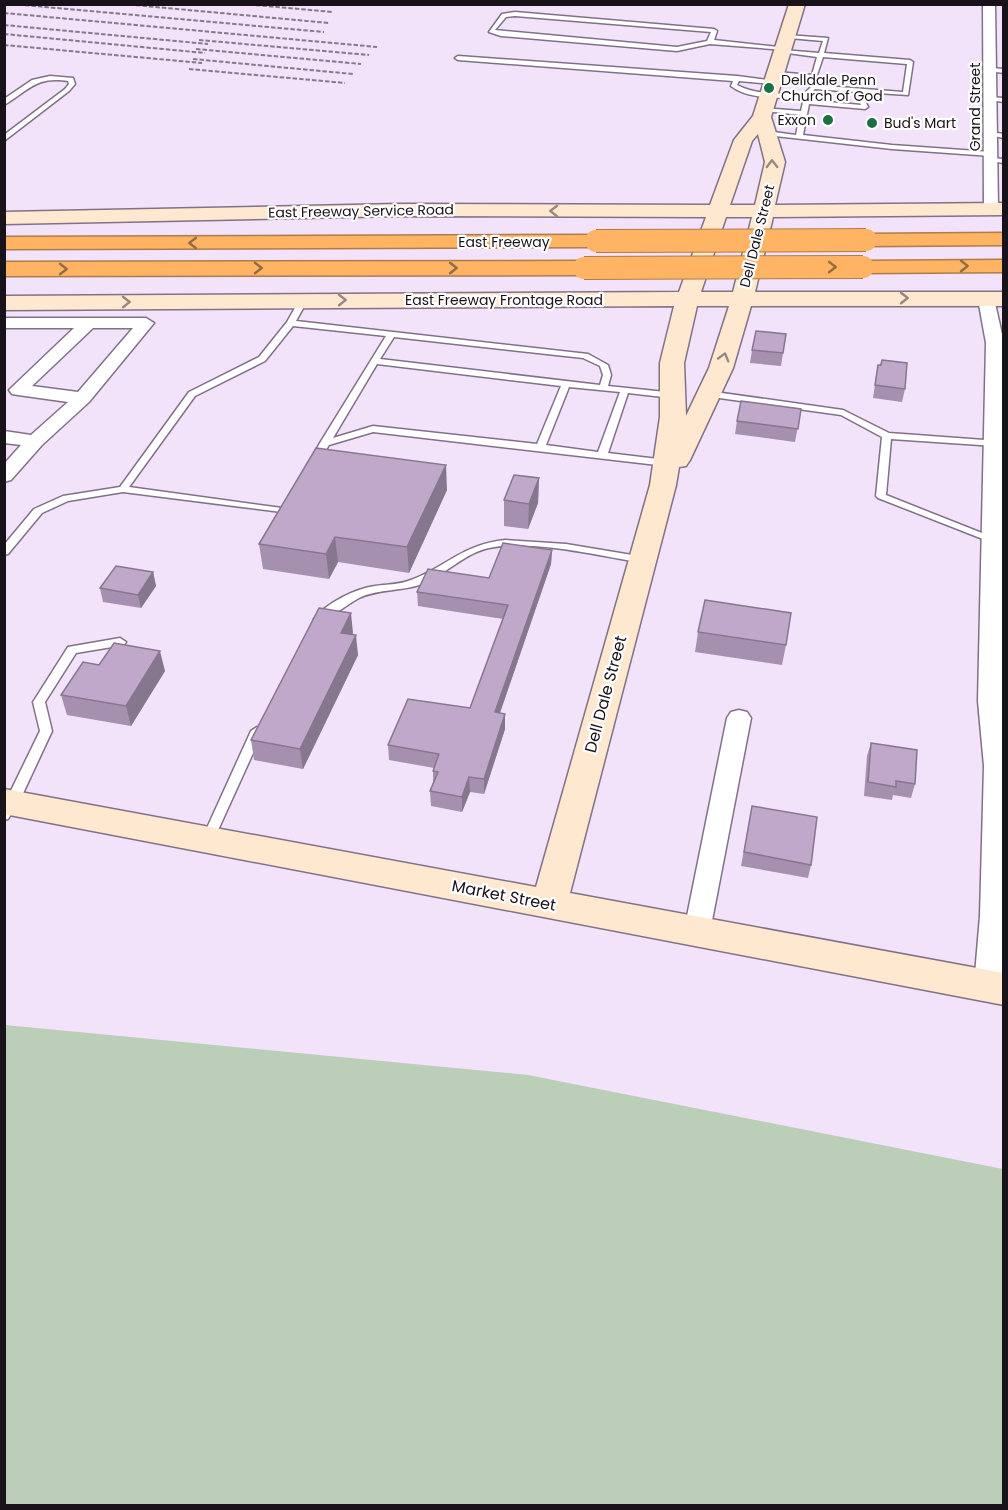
<svg xmlns="http://www.w3.org/2000/svg" width="1008" height="1510" font-family="Poppins,sans-serif">
<rect width="100%" height="100%" fill="#f2e2fa"/>
<path fill="#bbcfb8" d="M5,1025L528,1075L1003,1169V1505H5Z"/>
<g fill="none" stroke-linecap="round" stroke-linejoin="round">
<g stroke="#807286" stroke-width="3">
<path id="lane" d="M515,12L714,29L717,31L714,40L788,48L785,50L710,44L677,51L501,36L489,32L502,14ZM515,16L711,32L707,41L677,47L495,30L506,17Z
M787,35L828,38L824,53L910,60L913,62L908,95L861,92L868,107L865,109L809,104L803,135L892,145L991,152L994,154L991,156L892,149L766,135L763,133L766,131L796,135L800,115L765,111L763,110V108L801,111L803,102L806,100L861,105L854,92L815,89L806,98C782,97 751,101 731,86L733,81L458,60L455,58L458,56L737,76L776,81L777,82L774,84L739,81L737,85C758,96 782,93 804,94L813,85L903,92L907,64L823,57L816,78L774,75V73L776,72L812,75L817,57L780,52L783,50L819,53L823,41L789,38Z
M990,68L1004,69V73L988,71Z
M50,76L73,78L75,84L69,91L4,141V135L65,89L69,84L68,81C36,76 29,90 4,105V99L32,80Z
M990,97L1004,98V102L988,100L987,99Z
M990,132L1004,134V138L988,135L987,134Z
M990,158L1004,159V163L988,161V159Z
M300,299L307,301L296,321L588,354L608,365L611,375L608,386L675,393V397L672,398L628,393L608,453L666,460L671,463L666,466L373,432L329,445L318,463H312L310,461L320,443L386,336L293,326L265,361L195,396L129,487L282,508L287,500L290,499L295,502L289,513L123,492L68,501L42,513L8,554L4,555V545L34,509L63,496L120,487L189,392L259,357L287,322ZM394,337L583,358L600,366L603,375L600,385L380,359ZM377,364L561,386L537,444L373,426L333,438ZM569,387L620,392L598,452L546,445Z
M708,391L843,410L889,433L998,441V445L995,446L891,439L886,495L997,539L992,542L988,541L878,498L876,496L882,437L841,415L705,396L704,394Z
M505,540L566,544L644,557L649,560L644,563C599,556 534,539 489,548C465,553 447,573 425,583C403,592 379,588 359,598C347,604 326,623 315,621L314,619C327,603 354,589 375,586C387,584 399,585 411,580C448,566 461,545 505,540Z
M120,638L126,642L124,645L76,653L45,702L52,731L19,802L8,819L4,820V805L40,731L33,702L35,699L68,647Z
M257,727L263,731L214,839L212,842H204L202,839L251,731Z"/>
</g>
<g stroke="#807286" stroke-width="3">
<path id="street" d="M983,4H995L998,209L991,213L984,209Z
M986,294L994,299L1004,343L1002,701L1004,720V961L1002,986L998,994L988,997L978,994L974,986L980,916L984,766L978,701L986,343L978,299Z
M4,318H146L154,323L89,402L42,445L11,480L4,482V464L21,445L4,443V431L31,435L68,402L18,395L12,394L9,390L74,328H4ZM93,328H133L78,392L32,386Z
M739,710L747,712L751,718L710,931L707,939L697,942L687,939L684,931L727,718L731,712Z"/>
</g>
<g stroke="#807286" stroke-width="3">
<path id="secondary" d="M789,4H805L771,117L785,162L775,205L1004,203V215L773,217L755,292H1004V306H751L733,368L690,460L686,466L679,467L676,485L570,893L1004,973V1005L4,814V789L536,887L650,485L660,417V363L674,306L4,310V296L679,292L706,217L400,216L4,224V212L400,204L710,205L734,140L753,116ZM758,134L765,162L755,205H730L752,141ZM726,217H752L733,292H701ZM697,306H729L709,368L686,416L684,363Z"/>
</g>
<g stroke="#ae7c4a" stroke-width="3">
<path id="highway" d="M1004,233V245L866,246L859,244L855,240L859,236L866,234Z
M596,235L603,237L607,241L603,245L596,247L4,249V237Z
M1004,260V272L863,273L855,272L852,267L855,262L863,261Z
M584,261L592,263L595,268L592,273L584,275L4,276V262Z"/>
</g>
<use href="#lane" fill="#fff" fill-rule="evenodd"/>
<use href="#street" fill="#fff" fill-rule="evenodd"/>
<use href="#secondary" fill="#ffe8d0" fill-rule="evenodd"/>
<use href="#highway" fill="#feb463" fill-rule="evenodd"/>
<path stroke="#857a8a" stroke-width="2" stroke-dasharray="4.5 2" stroke-linecap="butt" d="M12,4L324,32
M123,4L329,23
M243,4L333,12
M4,13L377,47
M4,25L208,44
M4,34L205,53
M199,40L369,55
M4,45L202,63
M196,49L361,64
M193,59L353,74
M189,69L345,83"/>
<g stroke="#ae7c4a" stroke-width="24" stroke-linecap="butt">
<path id="highway-bridge" d="M596,241L866,240
M584,268L863,267"/>
</g>
<use href="#highway-bridge" stroke="#feb463" stroke-width="22"/>
</g>
<path fill="#a590af" d="M786,334L781,366L750,363L752,350Z
M882,360L905,389L902,402L873,398L878,365H880Z
M801,409L795,442L735,434L737,421Z
M539,478L538,503L528,529L504,526V500Z
M447,490L409,573L338,562L329,579L263,569L259,544Z
M552,550L551,564L500,713L505,729L484,794L470,792L462,812L431,806L430,791L433,783V771L434,768L389,760L388,745L470,708L503,619L418,606L417,592L489,578Z
M153,572L156,586L141,608L103,602L100,588Z
M698,632L786,645L782,665L695,652Z
M353,633L352,635L358,655L303,769L254,760L251,740Z
M99,665L165,671L131,726L67,715L61,695Z
M871,743L915,784L911,798L893,795L892,800L864,796L867,756Z
M752,806L811,865L808,878L741,866Z"/>
<path fill="#86768e" d="M446,465L447,490L409,573L407,547Z
M539,478L538,503L528,529L529,504Z
M335,537L338,562L329,579L326,554Z
M552,550L551,564L495,727V712Z
M153,572L156,586L141,608L138,595Z
M351,613L353,633L343,653L341,633Z
M356,635L358,655L303,769L300,749Z
M160,651L165,671L131,726L126,706Z
M505,714V729L484,794V779Z
M469,777L470,792L462,812V797Z"/>
<path fill="#c0a8cb" stroke="#86768e" stroke-width="1.5" d="M756,331L786,334L783,353L752,350Z
M882,360L907,363L905,389L875,385L878,365H881Z
M741,401L801,409L798,429L737,421Z
M316,448L446,465L407,547L335,537L326,554L259,544Z
M514,475L539,478L529,504L504,500Z
M503,543L552,550L495,712L505,714L484,779L469,777L462,797L430,791L438,772L433,771L439,754L388,745L408,699L470,708L508,605L417,592L428,569L489,578Z
M116,566L153,572L138,595L100,588Z
M705,600L791,613L786,645L698,632Z
M319,608L351,613L341,633L356,635L300,749L251,740Z
M114,643L160,651L126,706L61,695L83,662L99,665Z
M871,743L917,750L915,784L896,781V787L868,782Z
M752,806L817,817L811,865L744,852Z"/>
<defs><path id="oneway-chevron" d="M-2-3.5L2.5 0L-2 3.5" fill="none" stroke-width="1.6" stroke-linecap="round" stroke-linejoin="round" transform="scale(1.5)"/></defs>
<g stroke="#97887f">
<use href="#oneway-chevron" transform="translate(772 164) rotate(-91)"/>
<use href="#oneway-chevron" transform="translate(554 211) rotate(-179)"/>
<use href="#oneway-chevron" transform="translate(904 298)"/>
<use href="#oneway-chevron" transform="translate(342 300) rotate(-1)"/>
<use href="#oneway-chevron" transform="translate(126 302) rotate(-1)"/>
<use href="#oneway-chevron" transform="translate(724 357) rotate(-74)"/>
</g>
<g stroke="#966c43">
<use href="#oneway-chevron" transform="translate(193 243) rotate(180)"/>
<use href="#oneway-chevron" transform="translate(964 266)"/>
<use href="#oneway-chevron" transform="translate(832 267)"/>
<use href="#oneway-chevron" transform="translate(258 268)"/>
<use href="#oneway-chevron" transform="translate(453 268)"/>
<use href="#oneway-chevron" transform="translate(63 269)"/>
</g>
<g fill="#1c7144" stroke="#fff" stroke-width="2">
<circle cx="769" cy="88" r="6"/>
<circle cx="828" cy="120" r="6"/>
<circle cx="872" cy="123" r="6"/>
</g>
<g text-anchor="middle" stroke-width="4.5" stroke-linejoin="round" paint-order="stroke">
<g font-size="14" fill="#18131b" stroke="#fff" text-anchor="start">
<text x="781" y="85">Delldale Penn<tspan x="781" dy="16">Church of God</tspan></text>
<text x="816" y="125" text-anchor="end">Exxon</text>
<text x="884" y="128">Bud's Mart</text>
</g>
<g font-size="14" fill="#18131b" stroke="#fff">
<text transform="translate(975 107) rotate(-90)" y="5">Grand Street</text>
<text transform="translate(361 211) rotate(-1)" y="5">East Freeway Service Road</text>
<text transform="translate(757 236) rotate(-76)" y="5">Dell Dale Street</text>
<text x="504" y="247">East Freeway</text>
<text x="504" y="305">East Freeway Frontage Road</text>
</g>
<g font-size="16" fill="#18131b" stroke="#fff">
<text transform="translate(605 694) rotate(-75)" y="6">Dell Dale Street</text>
<text transform="translate(504 895) rotate(11)" y="6">Market Street</text>
</g>
</g>
<rect width="1008" height="1510" fill="none" stroke="#18131b" stroke-width="12"/>
</svg>
